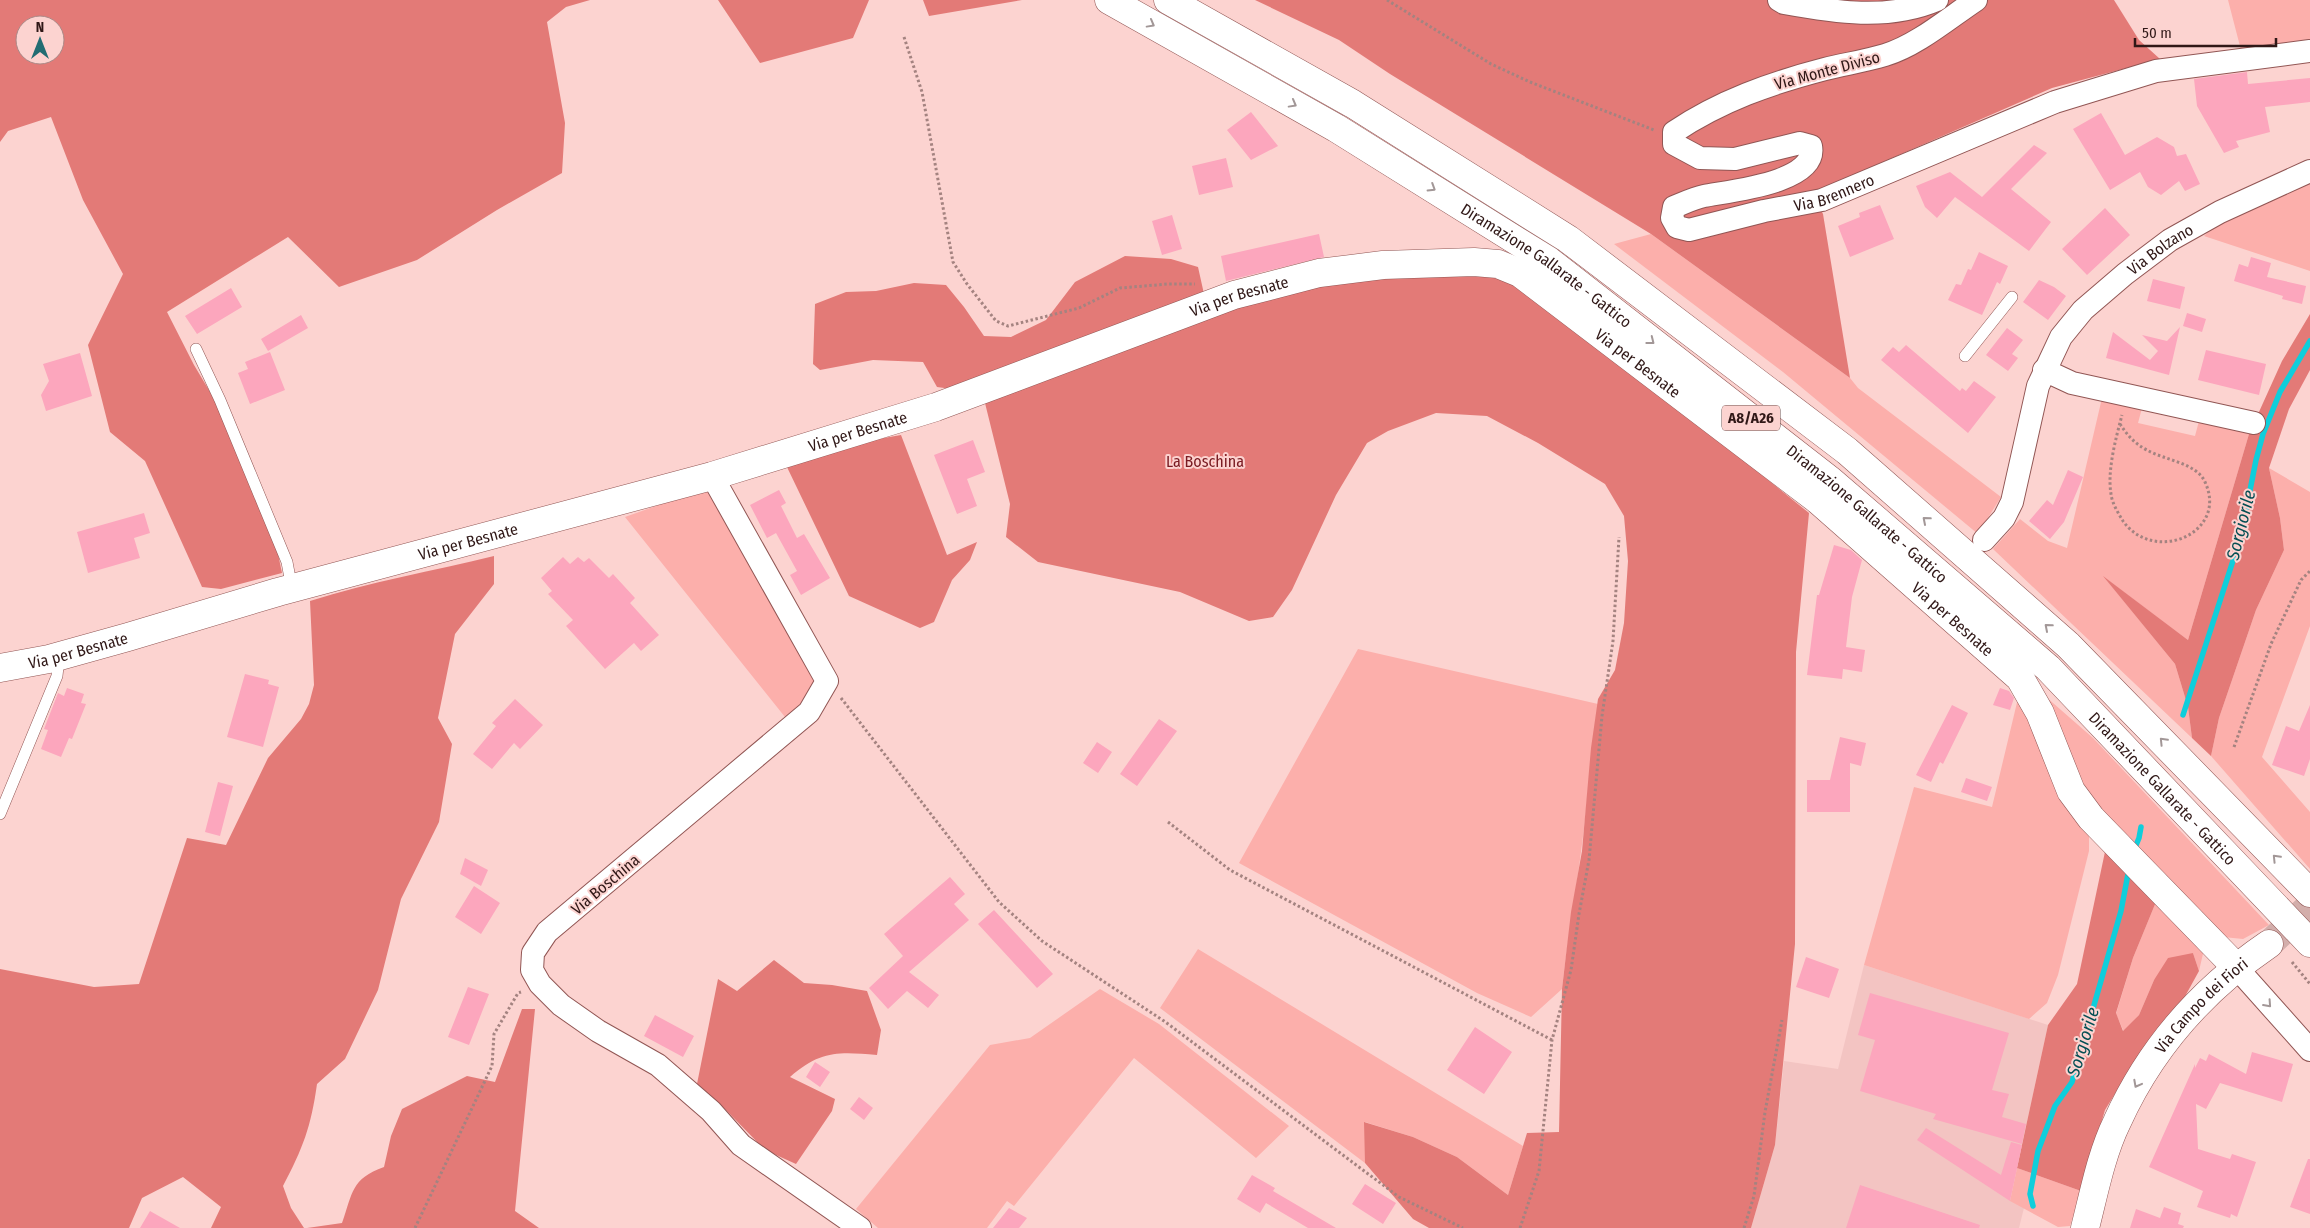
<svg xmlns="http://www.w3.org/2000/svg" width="2310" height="1228" font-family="'Fira Sans Condensed',sans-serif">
<rect width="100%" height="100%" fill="#fcd3d0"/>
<path fill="#f3c4c2" d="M1864,965L2048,1025L2010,1200L2024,1208L2019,1228H1751L1775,1145L1784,1061L1838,1069Z"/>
<path fill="#fcafab" d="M2228,0H2310V46L2242,54Z
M2310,182V271L2204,236L2213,227Z
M1651,234L1850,378L1858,388L2001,497L1978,534L1783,372L1614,244Z
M2102,398L2142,408L2138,423L2195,436L2199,421L2249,434L2188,640L2105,578L2175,664L2188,707L2192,738L1993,549L2020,519L2048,541L2067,548Z
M2269,468L2310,492V626L2262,757L2310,812V869L2211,756L2219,718L2256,610L2284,550L2280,518Z
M701,490L715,495L815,679L810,696L785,717L625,517Z
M1358,649L1598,704C1590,753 1588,803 1581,852C1575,898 1567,943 1562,989L1531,1017L1477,993L1239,863Z
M2020,690L2089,836V851L2058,975L2047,1003L2029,1019L1864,965L1914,787L1992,807Z
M2045,696L2093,738L2269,925L2243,939L2223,937L2078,787Z
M2158,897L2205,945L2199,971L2193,953L2154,980L2139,1015L2124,1032L2116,1014L2133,958Z
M1198,949L1523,1146L1508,1195L1457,1157L1413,1137L1365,1122V1163L1160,1008Z
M1100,989L1159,1024L1289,1126L1256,1158L1134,1058L1014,1206L1007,1201L987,1228H878L856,1209L990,1045L1030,1038Z
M2017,1168L2081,1191L2070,1226L2058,1227L2010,1201Z"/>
<path fill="#e37a77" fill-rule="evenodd" d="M0,0H590L566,7L547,22L565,123L562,173L497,210L417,260L339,287L288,237L167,312L194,365L219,407L271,520L282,573L221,589L202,587L145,461L110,432L88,345L123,274L83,200L51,117L8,131L0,142ZM25,25H55V55H25Z
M718,0H869L853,38L760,63Z
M923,0H1022L929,16Z
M1255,0H2114L2139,40L2160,59L2052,88L1812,193L1823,214L1850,378L1651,234L1390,74L1339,40Z
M1125,256L1171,259L1198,267L1204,294L952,389L937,387L923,362L873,360L820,370L813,364L815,304L846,292L876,291L914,283L946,285L964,307L984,336L1011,337L1046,320L1075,282Z
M1492,271L1527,285L1809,513L1796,652L1795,944L1775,1145L1751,1228H1429L1413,1219L1365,1163L1364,1122L1413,1137L1457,1157L1508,1195L1527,1133L1559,1132L1562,989L1571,912L1582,851L1591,748L1598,699L1615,670L1624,623L1628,561L1624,516L1605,484L1538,443L1487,416L1436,413L1388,431L1367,443L1336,495L1292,590L1273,617L1249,621L1180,592L1038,562L1006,537L1010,504L984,399L1293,288L1358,277Z
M2310,314V370L2289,409L2269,468L2280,518L2284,550L2256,610L2219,718L2211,756L2192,738L2188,707L2175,664L2103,576L2188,640L2249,434L2282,361Z
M901,435L947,555L977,542L970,560L952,580L934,622L920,628L849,596L786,465L861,442Z
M494,556V584L455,634L438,718L452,744L439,822L401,899L378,990L345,1059L317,1084C311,1127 303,1148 283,1186L291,1208L304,1228H211L221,1207L183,1177L142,1198L129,1228H0V969L94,987L139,984L187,838L226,845L268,758L301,719L309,704L314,685L310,601C370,582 433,571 494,556Z
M2106,847L2158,897L2133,958L2116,1013L2123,1031L2139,1015L2154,980L2168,958L2193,953L2199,971L2177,1011L2140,1053L2105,1110L2081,1191L2017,1168L2048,1025L2077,984Z
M774,960L804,983L832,985L867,991L881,1030L877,1055C839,1052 821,1050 790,1077L835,1099L832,1111L796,1164L765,1150L722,1106L697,1084L718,979L737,991Z
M522,1009H535L515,1211L539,1228H307L342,1223C353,1192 351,1179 384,1167L391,1136L402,1109L467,1076L495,1082Z"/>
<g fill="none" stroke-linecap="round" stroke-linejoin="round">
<path stroke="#0fcedb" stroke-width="5.5" d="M2183,715L2241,536L2256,460L2263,434L2280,392L2310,341
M2134,850L2139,838L2141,827
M2033,1206L2030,1194L2038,1151L2055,1106L2072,1082L2121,911L2128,874"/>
</g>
<path fill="#fca6bd" d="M2247,72L2248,84L2310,78V102L2265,107L2270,132L2236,141L2239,147L2224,153L2197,106L2194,79Z
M1251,112L1278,146L1251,160L1227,130Z
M2101,113L2125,155L2157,137L2174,147L2177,156L2186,154L2200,184L2185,191L2179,181L2161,195L2148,187L2140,172L2110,190L2073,129Z
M2034,145L2047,153L2011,189L2051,222L2029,251L1955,197L1937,218L1925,207L1916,186L1950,172L1982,197Z
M1226,158L1233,187L1199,195L1192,166Z
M1880,205L1894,239L1850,257L1838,226L1860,217L1859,213Z
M2105,208L2130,235L2087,275L2062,249Z
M1172,215L1182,249L1162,255L1152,221Z
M1319,234L1324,257L1226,281L1221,256Z
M1979,252L2008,266L2000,284L1997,282L1982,315L1948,300L1956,284L1961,285L1968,269L1971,270Z
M2251,257L2271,263L2267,277L2306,286L2302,304L2282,299L2283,296L2234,281L2239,264L2248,267Z
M2153,279L2185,287L2180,309L2147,301Z
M2039,280L2054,287L2066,296L2048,320L2023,302Z
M231,288L242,307L197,334L185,316Z
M2187,313L2206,319L2202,332L2183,326Z
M301,315L308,328L268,351L261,339Z
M2180,327L2169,375L2106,358L2113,332L2150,360L2158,351L2142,335L2167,341Z
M2007,328L2023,340L2012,354L2018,358L2008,371L1986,355Z
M1906,345L1960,391L1962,388L1966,391L1974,381L1996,397L1968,433L1881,360L1893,347L1899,352Z
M2206,350L2266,364L2259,395L2198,380Z
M270,352L285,390L250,404L238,373L248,369L245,362Z
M80,353L92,396L46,411L41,395L49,381L43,364Z
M973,440L985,472L967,479L977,506L957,514L934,455Z
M2068,470L2083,477L2064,522L2050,539L2029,521L2047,500L2053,505Z
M779,490L786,503L781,506L797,538L804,534L830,578L801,595L790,575L797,571L776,533L767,538L750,505Z
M144,513L150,533L134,538L140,558L88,573L77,532Z
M1834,545L1851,550L1862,560L1852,597L1846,647L1865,650L1862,672L1843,669L1842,679L1807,675L1817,595H1819Z
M563,557L570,564L578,557L584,562L589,558L609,578L613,574L635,598L630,603L659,635L641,651L634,643L605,669L566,626L573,620L548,594L552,591L541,578Z
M245,674L269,680L268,684L279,687L263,747L227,737Z
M67,688L84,694L81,703L86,704L72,739L69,738L61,757L41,749L48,730L44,729L58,693L64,696Z
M2000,688L2009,691L2014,698L2010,710L1993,705Z
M515,699L543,725L520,749L514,743L492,769L473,754L496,726L492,723Z
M1952,705L1968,713L1943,764L1940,762L1931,782L1916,775Z
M2310,705V759L2304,776L2272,765L2286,726L2299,731Z
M1159,719L1177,731L1137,786L1120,774Z
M1840,737L1866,743L1861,766L1850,763V812H1807V780H1830Z
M1097,742L1112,752L1098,773L1083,763Z
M1966,778L1992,787L1987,801L1961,792Z
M218,782L233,786L220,836L205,832Z
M465,858L488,870L481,886L460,874Z
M950,877L965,894L954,904L969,920L909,972L939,995L928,1008L907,991L888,1009L869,988L903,956L884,934Z
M474,886L500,903L481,934L455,917Z
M994,910L1053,974L1037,988L978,924Z
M1806,957L1839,969L1829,998L1796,987Z
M468,987L489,994L469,1045L448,1037Z
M1870,993L2009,1033L1992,1090L2009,1094L2002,1117L2026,1124L2022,1144L1933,1119L1936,1114L1860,1091L1875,1040L1858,1035Z
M655,1015L694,1036L683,1057L644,1036Z
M1475,1027L1512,1052L1484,1094L1447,1070Z
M2252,1052L2293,1064L2282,1102L2220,1083L2206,1109L2196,1104L2198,1149L2230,1159L2232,1154L2256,1162L2237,1217L2231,1214L2230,1218L2197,1207L2203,1191L2149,1167L2195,1064V1068L2200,1058L2206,1061L2209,1054L2246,1074Z
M815,1062L830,1072L820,1087L806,1077Z
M859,1097L873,1108L864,1120L850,1109Z
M1926,1128L2001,1175L2011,1142L2022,1145L2010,1201L1917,1140Z
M2308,1159H2310V1214L2290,1207Z
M1252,1175L1275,1188L1273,1191L1336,1228H1308L1266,1203L1260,1213L1237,1199Z
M1365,1184L1396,1203L1383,1224L1352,1204Z
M1860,1185L1980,1225L1979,1228H1846Z
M2164,1207L2181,1213L2178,1224L2184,1226L2183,1228H2130L2136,1209L2160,1218Z
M1009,1208L1027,1218L1019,1228H993Z
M150,1211L180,1228H140Z"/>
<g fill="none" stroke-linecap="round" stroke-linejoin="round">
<path stroke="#d3aeab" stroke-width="28" stroke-dasharray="28 14" stroke-linecap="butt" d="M2269,944L2310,906"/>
<g stroke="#915654" stroke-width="12">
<path id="service" d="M196,349L220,400L287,562L292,589
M1965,356L2012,297
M0,814L57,676L59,657"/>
</g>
<g stroke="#915654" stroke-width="24">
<g id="minor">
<path d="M1779,0L1784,3C1834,12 1888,21 1937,0"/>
<path id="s1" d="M1976,0C1949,18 1916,46 1885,55C1865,61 1845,64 1825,69C1771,83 1720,101 1674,132V144L1700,158L1735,159L1800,143L1811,146C1818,183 1729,191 1704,196C1694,198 1684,203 1674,207L1672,218L1677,227L1689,230L1764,211L1822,200L2055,102L2156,71L2310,51"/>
<path d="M2044,370L2072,383L2254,423"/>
<path d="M712,476L827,681L809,712L547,932L533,953L532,970L540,984L561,1005L598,1031L658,1065L711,1111L741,1145L860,1228"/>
<path id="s2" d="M1984,540L2004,518L2012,502L2038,386L2061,337L2083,310L2125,274L2170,240L2220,212L2310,171"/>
<path d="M2236,967L2310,1050"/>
</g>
</g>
<g stroke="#915654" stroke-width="29">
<g id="tertiary">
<path id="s3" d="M0,668L49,659L128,637L278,592L712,476L936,407L1234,295L1319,273L1383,265L1474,262L1498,264L1520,273L1818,500L2020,678L2040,713L2071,791L2091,818L2236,967"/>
<path id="s4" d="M2085,1228C2094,1193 2101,1155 2117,1122C2150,1049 2203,989 2269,944"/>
</g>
</g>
<g stroke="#915654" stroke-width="29">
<g id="motorway">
<path id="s5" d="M1109,0L1336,128L1549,261L1831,481L2048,668L2310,943"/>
<path d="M1168,0L1353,104L1568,239L1847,451L2068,645L2310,893"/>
</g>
</g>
<path stroke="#a48380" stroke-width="3" stroke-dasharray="2.5 2.5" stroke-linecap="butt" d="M1387,0L1491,64L1530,82L1654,130
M904,37L922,92L953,262L967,284L996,321L1008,326L1079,308L1120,288L1168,284H1195
M2120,424C2127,435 2135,444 2147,450C2164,460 2197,463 2205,482C2229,533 2154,565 2123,521C2118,513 2112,503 2111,494C2107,470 2116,438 2122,415
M841,698L999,902L1042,941L1164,1021L1399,1197L1463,1228
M2234,747L2271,644L2301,580L2310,571
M1168,822L1230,870L1552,1040
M2292,962L2310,984
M415,1228L492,1066L494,1034L518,993L521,992
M1520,1228L1539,1171L1552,1040L1571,970L1579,914L1589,860L1602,716L1613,641L1619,537
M1744,1228L1754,1196L1765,1112L1782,1020"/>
<use href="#service" stroke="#fff" stroke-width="11"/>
<use href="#minor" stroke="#fff" stroke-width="22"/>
<use href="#tertiary" stroke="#fff" stroke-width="28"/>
<use href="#motorway" stroke="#fff" stroke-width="28"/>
</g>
<defs><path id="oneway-chevron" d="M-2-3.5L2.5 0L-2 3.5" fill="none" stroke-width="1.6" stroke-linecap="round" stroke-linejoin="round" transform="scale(1.25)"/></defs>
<g stroke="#a29797">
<use href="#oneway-chevron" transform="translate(1151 24) rotate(29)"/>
<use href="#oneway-chevron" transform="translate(1293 104) rotate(29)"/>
<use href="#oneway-chevron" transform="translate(1432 188) rotate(32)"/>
<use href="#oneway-chevron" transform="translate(1651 341) rotate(38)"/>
<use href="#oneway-chevron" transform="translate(1926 520) rotate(-139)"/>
<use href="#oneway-chevron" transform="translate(2048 627) rotate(-139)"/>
<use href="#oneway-chevron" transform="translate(2163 741) rotate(-134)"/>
<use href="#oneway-chevron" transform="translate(2276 858) rotate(-134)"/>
<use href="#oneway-chevron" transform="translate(2268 1004) rotate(48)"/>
<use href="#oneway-chevron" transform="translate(2137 1084) rotate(118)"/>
</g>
<g text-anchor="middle" stroke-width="4" stroke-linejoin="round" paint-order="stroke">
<rect fill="#fcd3d0" stroke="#6d504e" stroke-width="1" x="1722" y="405.5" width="58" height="25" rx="4"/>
<g font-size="15" font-weight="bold" fill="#301817">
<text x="1751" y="423">A8/A26</text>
</g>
<g font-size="16" fill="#301817" stroke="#fcd3d0">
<text transform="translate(1827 70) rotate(-15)" y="6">Via Monte Diviso</text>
<text dy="6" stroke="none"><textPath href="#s1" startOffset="831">Via Brennero</textPath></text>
<text dy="6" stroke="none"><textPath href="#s2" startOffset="354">Via Bolzano</textPath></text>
<text dy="6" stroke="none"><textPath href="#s5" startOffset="512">Diramazione Gallarate - Gattico</textPath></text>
<text dy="6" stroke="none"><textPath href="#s3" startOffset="1295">Via per Besnate</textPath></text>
<text dy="6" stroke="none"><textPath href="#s3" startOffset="1730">Via per Besnate</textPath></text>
<text dy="6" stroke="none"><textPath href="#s3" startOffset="890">Via per Besnate</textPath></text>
<text dy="6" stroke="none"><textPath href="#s5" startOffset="918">Diramazione Gallarate - Gattico</textPath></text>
<text dy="6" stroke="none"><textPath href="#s3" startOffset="485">Via per Besnate</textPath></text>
<text dy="6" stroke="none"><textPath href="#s3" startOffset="2136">Via per Besnate</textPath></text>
<text dy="6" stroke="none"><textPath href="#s3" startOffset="80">Via per Besnate</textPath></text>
<text dy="6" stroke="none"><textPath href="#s5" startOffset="1322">Diramazione Gallarate - Gattico</textPath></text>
<text transform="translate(605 884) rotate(-40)" y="6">Via Boschina</text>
<text dy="6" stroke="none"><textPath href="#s4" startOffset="256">Via Campo dei Fiori</textPath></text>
</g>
<g font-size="16" fill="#791a21" stroke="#fcd3d0">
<text x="1205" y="467">La Boschina</text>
</g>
<g font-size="18" font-style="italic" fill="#064f54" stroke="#fcd3d0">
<text transform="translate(2241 525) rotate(-76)" y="6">Sorgiorile</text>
<text transform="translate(2083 1042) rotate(-73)" y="6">Sorgiorile</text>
</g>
</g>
<g transform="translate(40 40)"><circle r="24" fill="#fcd3d0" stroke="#aa8886"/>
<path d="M0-4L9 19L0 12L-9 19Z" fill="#226d73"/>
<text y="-8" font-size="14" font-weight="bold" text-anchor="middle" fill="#301817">N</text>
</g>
<path d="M2135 38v8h141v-8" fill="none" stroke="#301817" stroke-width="2.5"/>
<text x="2142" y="38" font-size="15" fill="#301817" stroke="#fcd3d0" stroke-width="4" paint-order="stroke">50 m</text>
</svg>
